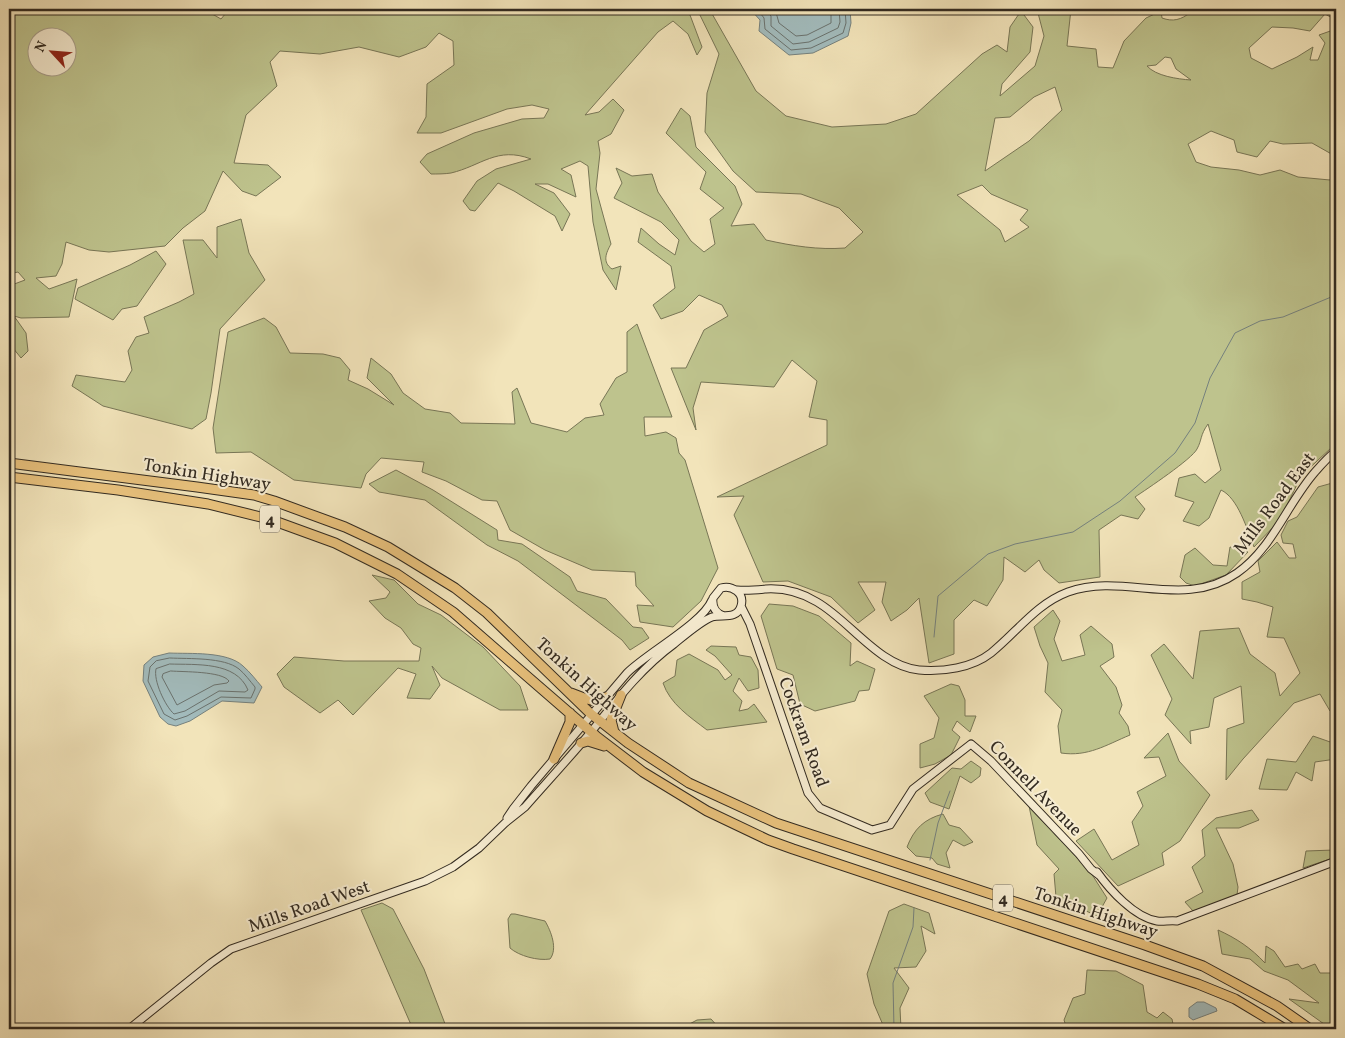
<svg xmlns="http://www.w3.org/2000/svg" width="1345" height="1038" font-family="Vollkorn,serif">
<rect width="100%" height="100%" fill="#f2e4ba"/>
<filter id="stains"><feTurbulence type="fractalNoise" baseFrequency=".004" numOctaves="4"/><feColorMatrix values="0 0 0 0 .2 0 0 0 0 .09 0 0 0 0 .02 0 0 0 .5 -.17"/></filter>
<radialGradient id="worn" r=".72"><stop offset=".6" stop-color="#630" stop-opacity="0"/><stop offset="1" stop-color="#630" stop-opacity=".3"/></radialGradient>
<path fill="#bec38d" stroke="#787656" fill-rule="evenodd" d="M9,9H198L207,11L221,19L226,13V9H594L613,13L619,9H673V14L681,10L690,15L702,47L697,55L688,34L673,21L658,32L585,115L599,112L613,99L624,110L611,134L598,141L600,153L596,189L611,244C606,253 602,262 612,269L621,266L616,290L603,270L593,222L588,166L580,161L561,169L571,175L576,197L548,184H535L554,193L570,214L562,231L555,216L514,191L498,183L475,211L470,210L463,201L477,181L496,169L531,159C497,146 481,166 451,173C445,174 437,174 431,174L420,162L427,154L474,133L522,119L544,118L549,109L532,105L507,109L441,133H417L426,117L427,84L454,65L453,41L439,33L426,47L399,57L359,47L320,54L280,51L270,62L277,86L246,115L234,163L268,165L281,177L256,196L242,191L223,171L205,211L183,228L165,246L109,252L89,250L66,242L62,264L56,276L36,278L49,289L77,279L69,317L21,318L14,316L26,333L28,351L21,358L9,343V286L25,280L18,272L9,274ZM38,38H68V68H38Z
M697,9H704L711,12L756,91L786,116L832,127L886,124L916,114L982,54L997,45L1007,52L1010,27L1021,11L1033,27L1030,52L1002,84L1000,96L1035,66L1044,36L1038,13L1040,9H1071L1067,46L1096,49L1098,67L1113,68L1124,41L1146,18L1161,11L1162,18C1173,22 1181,20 1191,12V9H1336V20L1325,14L1310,31L1293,28L1272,27L1249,48L1251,58L1272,69L1297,57L1313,47L1310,60H1318L1325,43L1319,35L1336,29V161L1335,156L1312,143L1283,144L1270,141L1257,157L1237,152L1234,140L1211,131L1188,144L1196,162L1211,167L1239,170L1260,175L1280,170L1298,177L1330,180L1336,169V455L1331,448L1301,476L1280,520L1254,547C1247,529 1238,498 1221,490L1209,518L1199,526L1183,521L1194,502L1175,496L1179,478L1195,474L1205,483L1221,470L1208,424C1200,435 1202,440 1197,449C1192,459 1147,489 1135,497L1145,509L1138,519L1121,515L1099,530L1100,577L1059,583L1044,570L1039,560L1025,572L1004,557L1003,580L987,606L974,600L954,620V654L929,663L919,598L907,610L891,621L882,602L886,582H858L875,610L858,623L831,597L788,581L763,582L734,515L744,496L717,497L827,445V420L809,417L817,381L792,360L774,387L701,382L693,408L696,430L671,368H686L704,330L728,316L722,305L699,295L683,311L661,319L653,305L675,288L671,266L638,242L641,228L659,244L675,255L679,240L661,222L614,198L622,183L616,168L632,176L652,174L658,192L691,241L704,252L715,244L710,219L724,208L700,189L706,172L666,133L681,108L690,116L696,147L735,186L742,204L731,226L754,224L766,240C793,246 818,250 845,248L863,232L839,208L801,194L756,192L733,171L705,132L707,93L719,54ZM1165,57L1171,58L1176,69L1191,80C1177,79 1156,76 1147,66L1156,65ZM1055,87L1062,110L1029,141L985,171L995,118L1010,117L1034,97ZM982,185L991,194L1028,210L1020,220L1029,227L1005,242L1000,230L957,195Z
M241,219L249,253L265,280L220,329L211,393L206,419L192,429L103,406L72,386L76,375L125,382L132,370L128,351L136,337L149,333L144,317L179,302L194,294L183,240H203L217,258V227Z
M156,251L166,264L137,306L122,309L113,320L75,299L78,288L130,265Z
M264,318L276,327L290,353L323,354L340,358L350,370L348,380L368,389L394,405L367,378L371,358L391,374L403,393L425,409L450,413L461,423L515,424L512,392L517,388L531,423L567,432L585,418L604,415L600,404L616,378L627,372V332L637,324L672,417H644L645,436L666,432L676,438L679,453L685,460L718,568L701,601L673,627L640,622L637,605L654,606L636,586L635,572L592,570L545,550L510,530L497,501L482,500L446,481L422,472L424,462L381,458L366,474L361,488L294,480L251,452L216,453L213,428L228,332Z
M396,470L433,490L497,530L498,540L522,544L570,577L577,591L606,599L633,627L642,628L649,638L630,650L622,640L518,561L487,545L425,500L379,492L369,484Z
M1336,482V708L1330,711L1320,694L1294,703L1243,759L1226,780L1227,729L1244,723L1241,686L1214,698L1209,727L1190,731L1191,744L1165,715L1172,699L1151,655L1164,644L1193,679L1200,631L1239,628L1250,654L1275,673L1280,696L1300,673L1284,638L1267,637L1273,607L1257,602L1242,599V582L1260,572L1258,561L1277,542L1289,558H1296L1293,544L1283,543L1281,535L1288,521L1297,517L1318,487Z
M1230,547L1248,552L1226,575L1195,586L1186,583L1180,577L1185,555L1195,548L1213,565L1227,566Z
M372,575L394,580L418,604L441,615L483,647L520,686L528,710H500L442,678L432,666L440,685L430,699L407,698L416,674L398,668L353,715L338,700L320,713L284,687L277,674L294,657L344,661H419L421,648L413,644L401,628L385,618L369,601L386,598L390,592Z
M769,604L793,606L819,616L851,643L850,666L857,661L875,669L869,690L859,691L855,701L815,711L800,704L793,675L777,669L761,616Z
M1053,610L1060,621L1054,639L1062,661L1085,655L1080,635L1091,626L1112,644L1114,657L1100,666L1116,687L1122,705L1119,713L1128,726L1130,735C1106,745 1088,757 1061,753L1058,726L1062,710L1045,692L1048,663L1040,646L1034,627Z
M711,646L736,647L739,655L751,657L758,670L759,688L748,691L739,678L733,691L742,701L739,711L748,709L754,704L767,722L707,730C690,717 670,704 663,683L675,676L677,660L689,654L718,670L725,680L732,675L715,656L706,650Z
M951,684L959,686L965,700V716H976L970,732L957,721L952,730L960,737L951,755L935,764L920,768V744L934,738L939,718L924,696Z
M1168,733L1179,761L1210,795L1180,841L1162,853L1164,865L1118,886L1076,841L1094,829L1112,860L1139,845L1132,822L1143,806L1137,792L1166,776L1159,757L1144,758Z
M1313,736L1336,744V759L1315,762L1312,781L1296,772L1287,790L1259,789L1267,759L1296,762Z
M971,761L981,768L980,776L971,783L960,776L949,809L930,802L925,793L952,768L961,769Z
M1029,806L1091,873L1107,898L1097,916L1056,897L1054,874L1059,869L1037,845Z
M1252,810L1259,820L1239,828H1216L1233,864L1238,887L1236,903L1193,911L1185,902L1203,892L1192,867L1205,856L1202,830L1216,818Z
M943,814L949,825L960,828L973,842L964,846L953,840L946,853L950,868L937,864L932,858L916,856L907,847C914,829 924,819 943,814Z
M1336,849V857L1303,868L1306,851L1334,850Z
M382,903L393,909L424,969L447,1029H411L412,1027L361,910Z
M904,904L929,913L935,934L921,926L926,951L916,967L894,968L909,988L900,1008L901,1029H882L883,1025L874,1004L867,974L889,911Z
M511,914H515L545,921C551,931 558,949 550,959C538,961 519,956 510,948L508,919Z
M1218,930C1236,938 1251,948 1265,963L1266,946L1274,951L1285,967L1298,964L1302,969L1315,964L1320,973H1334L1336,974V1029H1331L1289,999L1319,1003L1288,980L1264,971L1250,959L1222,954Z
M1087,970L1116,971L1143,985L1147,1012L1157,1018L1163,1012L1172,1019L1174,1029H1067L1064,1020L1073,998L1085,994Z
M711,1019L720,1029H680L697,1020Z"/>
<path fill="#a2bbbc" stroke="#75817e" d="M750,9H850L851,23L848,36L813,53L789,55L759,31L760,20Z
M169,653C190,654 227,651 243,666C250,672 256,680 262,687L254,703L222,701L190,721L176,726L168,724L160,717L143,681L144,665L153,657Z
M1197,1002H1204L1216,1008L1217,1011L1193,1020L1189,1017V1008Z"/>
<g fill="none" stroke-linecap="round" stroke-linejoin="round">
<path stroke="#6a726e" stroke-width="1" d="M757,9L764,18L765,29L791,50L811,48L843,33L846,23L845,9
M765,9L771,16V26L793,44L809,42L838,28L840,22L839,9
M775,9L779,23L796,36L807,35L831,23V9
M170,658C189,659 224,657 239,669C245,674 250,681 255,687V689L251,698L221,697L187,716L175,720L164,714L148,681L150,667L156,661Z
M170,664C196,665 236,661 248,690L245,692L219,691L185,711L174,714C165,706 153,680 156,669Z
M171,671C183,672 222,671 229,681L227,683L214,685L177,705L162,677L163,674Z"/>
<path stroke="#75817e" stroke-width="1" d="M934,637L938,596L988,554L1015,544L1073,532L1120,501L1175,453L1195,423L1210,378L1235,333L1260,321L1283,317L1336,295
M930,860L938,823L950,791
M894,1029L893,983L913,927L914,908"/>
<g stroke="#322a20" stroke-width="9">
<path id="secondary" d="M737,590C747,591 756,590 766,589C784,588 802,593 817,602C850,621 879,666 919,670C943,672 972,668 991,653C1017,632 1036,604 1068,592C1124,572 1184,610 1237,573C1272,549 1287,504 1315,472C1322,464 1328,457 1336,451
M741,606L750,624L808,793L820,808L872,830L890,825L913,789L971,744L991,761L1079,854L1091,869L1100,876
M507,818L513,809L531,786L627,673C647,653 703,623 712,600
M1097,872C1110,890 1134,917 1157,921C1163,922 1170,920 1177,921L1336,861
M129,1029L211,963L231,949L425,881L453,867L479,848L505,823L525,807C547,782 570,757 591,732C616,701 641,668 674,644C684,636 701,621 712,617C722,614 737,620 741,606C745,593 732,585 721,588L713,598C712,607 715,613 724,616"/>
</g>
<g stroke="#322a20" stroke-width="11">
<path id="highway" d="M9,463L197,487L254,495L274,501L345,527L388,547L455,588L487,613L591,714L628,743L689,783L776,823L1145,945L1203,966L1277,1006L1310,1029
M9,477L118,490L208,504L269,519L335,543L397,574L453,612L596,736L643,772L707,811L768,840L793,849L1198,984L1235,999L1285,1029
M571,693C583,697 594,705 606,697
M614,732L611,720L621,695
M581,743L588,741L604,746
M554,759L570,722V713"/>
</g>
<use href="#secondary" stroke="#f7edd2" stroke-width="7"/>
<use href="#highway" stroke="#e9c27d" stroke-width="9"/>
</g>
<g text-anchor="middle" stroke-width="4" stroke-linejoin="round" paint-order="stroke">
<g fill="#f7edd2" stroke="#6d6455" stroke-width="1">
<rect x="260" y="505.5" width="20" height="27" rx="4"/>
<rect x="993" y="884.5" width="20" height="27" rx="4"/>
</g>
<g font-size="16" font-weight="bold" fill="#322a20">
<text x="270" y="525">4</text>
<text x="1003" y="904">4</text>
</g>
<g font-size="18" fill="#322a20" stroke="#f7edd2">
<text transform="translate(207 474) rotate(9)" y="6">Tonkin Highway</text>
<text transform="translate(1274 503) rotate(-53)" y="6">Mills Road East</text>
<text transform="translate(587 684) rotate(42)" y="6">Tonkin Highway</text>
<text transform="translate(804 732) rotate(70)" y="6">Cockram Road</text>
<text transform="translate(1036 788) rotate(46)" y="6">Connell Avenue</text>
<text transform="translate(309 906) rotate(-19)" y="6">Mills Road West</text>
<text transform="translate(1096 912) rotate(18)" y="6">Tonkin Highway</text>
</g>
</g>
<rect width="1345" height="1038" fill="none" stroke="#f2e4ba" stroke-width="30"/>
<rect x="10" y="10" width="1325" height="1018" fill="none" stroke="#322a20" stroke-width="2.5"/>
<rect x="15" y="15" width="1315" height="1008" fill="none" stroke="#322a20"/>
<g transform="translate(52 52) rotate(296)"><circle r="24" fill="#f7edd2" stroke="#a89f8b"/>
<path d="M0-4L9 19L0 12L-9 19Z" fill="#8f2418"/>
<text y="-8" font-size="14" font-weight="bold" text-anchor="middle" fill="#322a20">N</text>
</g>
<rect width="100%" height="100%" filter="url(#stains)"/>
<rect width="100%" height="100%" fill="url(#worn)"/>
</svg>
